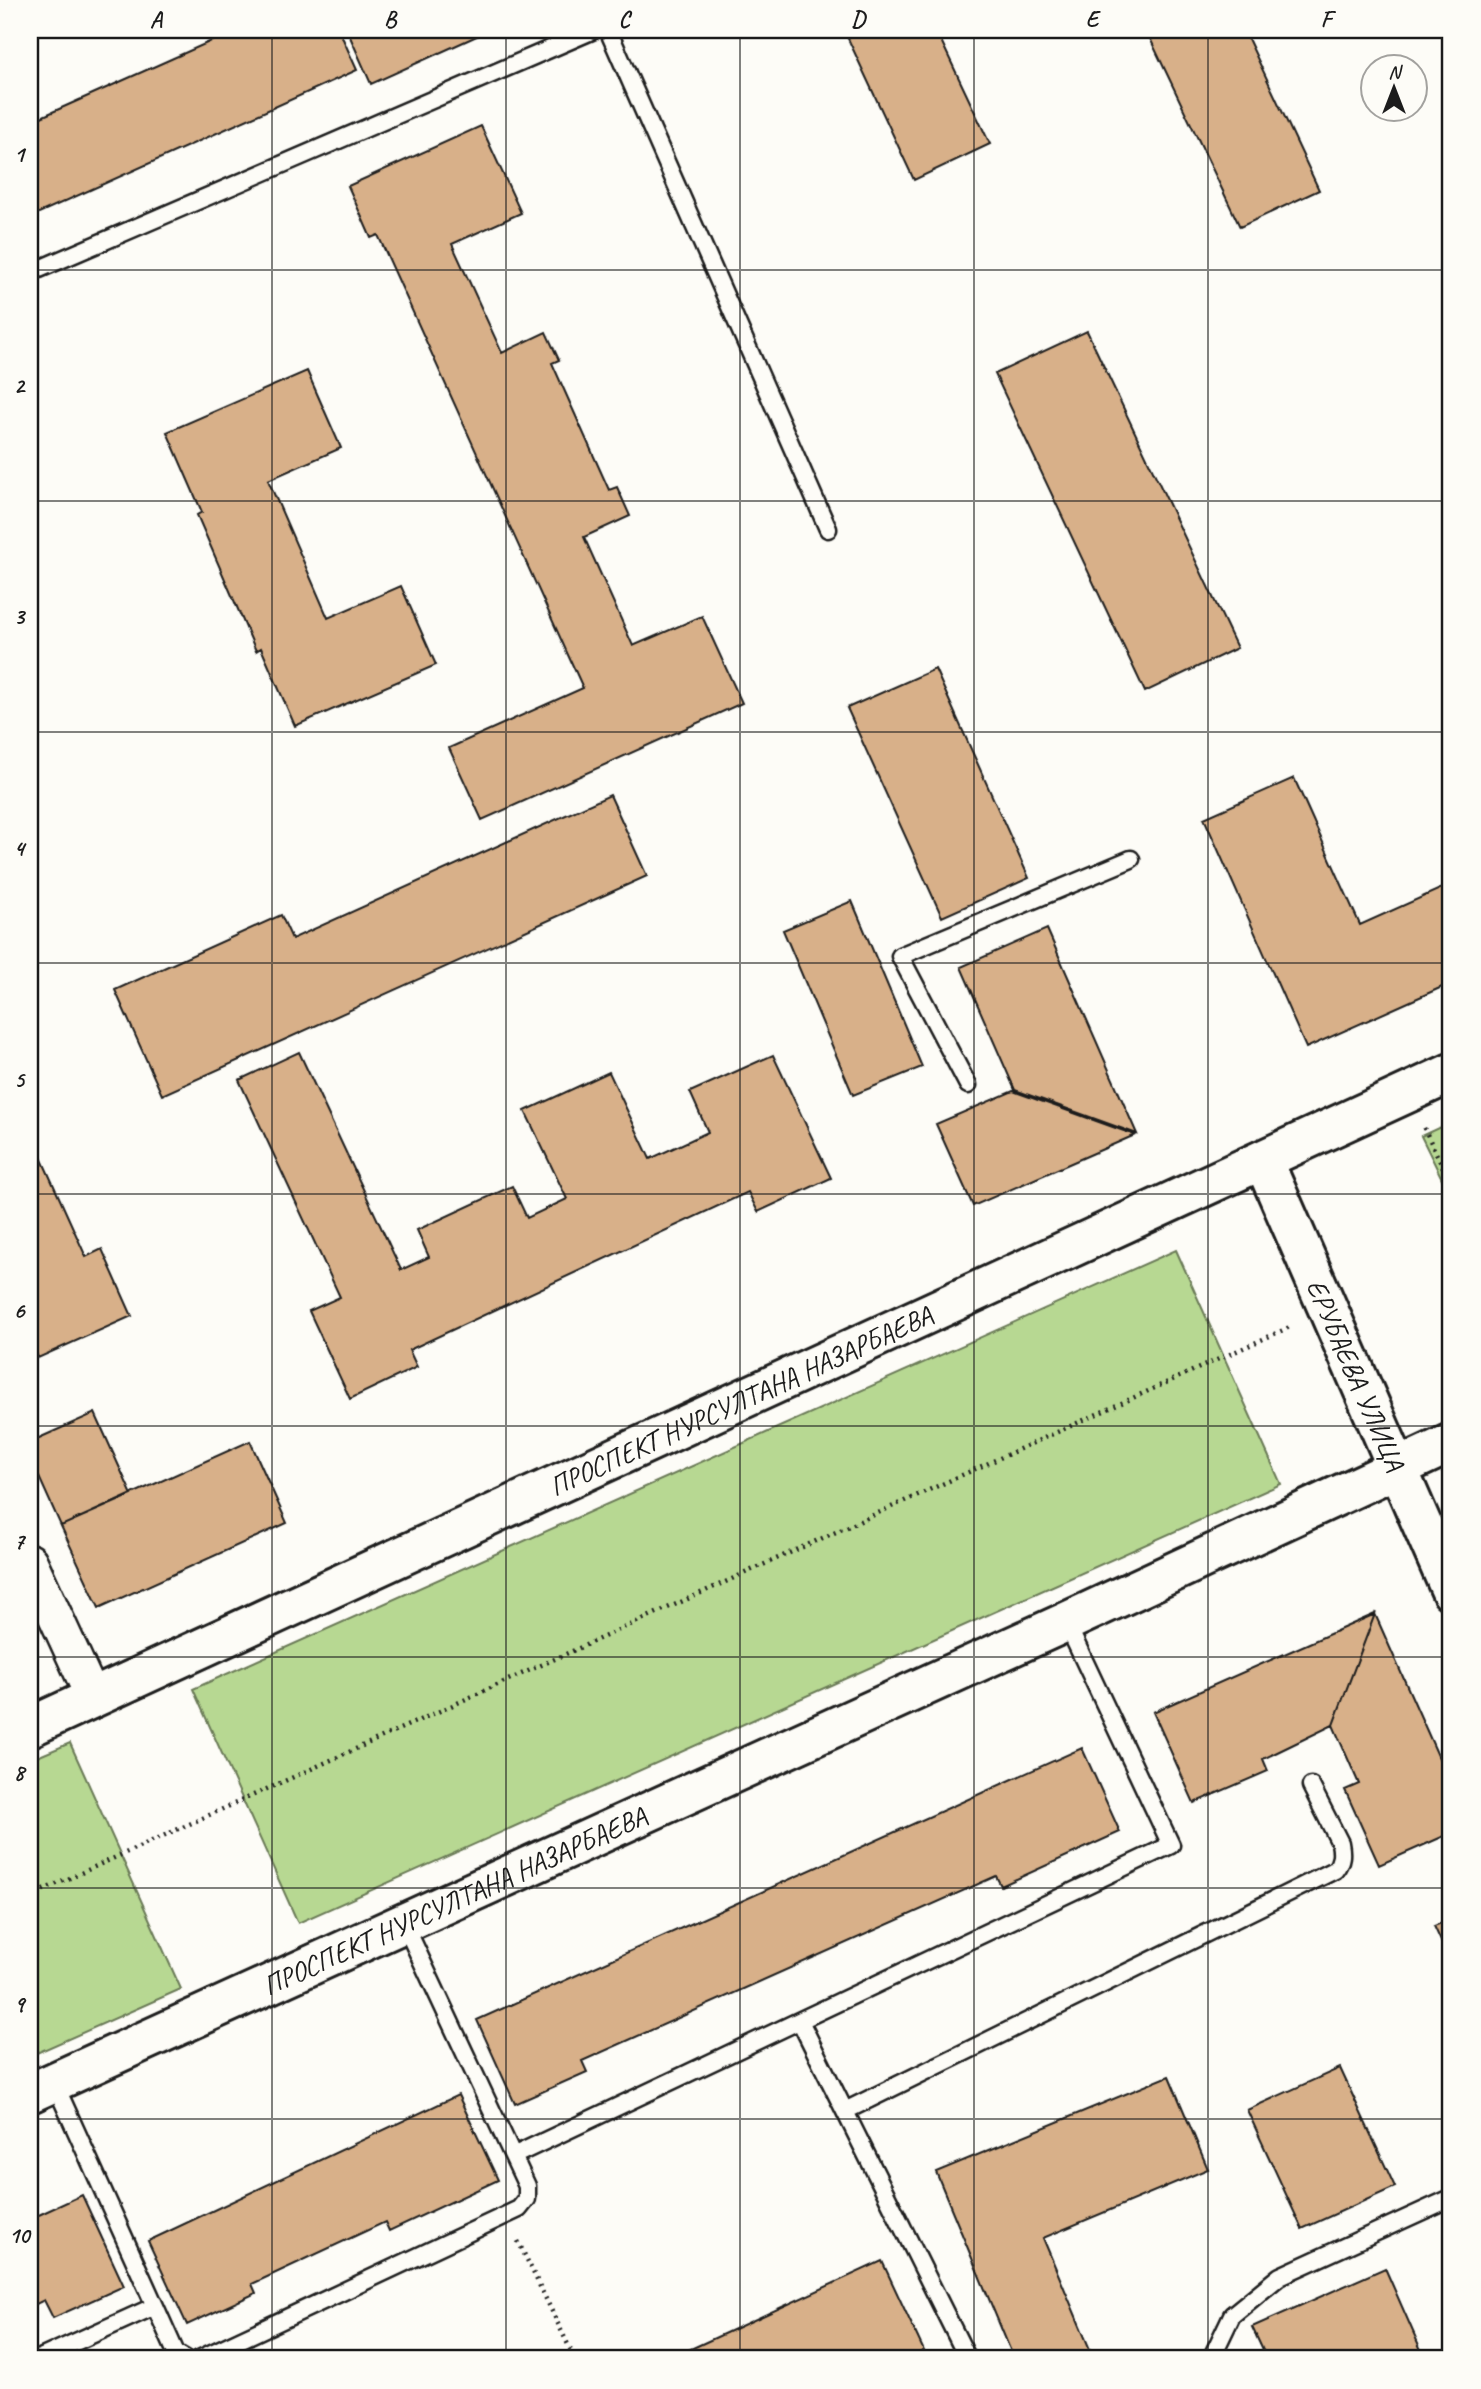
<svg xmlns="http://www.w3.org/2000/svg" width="1481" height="2389" font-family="Caveat,sans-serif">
<rect width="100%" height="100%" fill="#fdfcf7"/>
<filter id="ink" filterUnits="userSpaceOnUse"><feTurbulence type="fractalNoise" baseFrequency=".0143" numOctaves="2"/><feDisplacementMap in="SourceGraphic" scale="14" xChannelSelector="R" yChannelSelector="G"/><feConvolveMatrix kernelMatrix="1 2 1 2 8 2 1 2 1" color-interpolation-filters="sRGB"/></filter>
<g filter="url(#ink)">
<path fill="#b7d892" stroke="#6a7a57" stroke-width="2" d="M1451,1122V1197L1421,1136Z
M1176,1250L1281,1484L298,1923L193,1689Z
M70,1743L181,1989L30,2056V1760Z"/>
<path fill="#d8b089" stroke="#1c1c1c" stroke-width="2" d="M236,30H339L357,70L30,217V122Z
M347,30H490L371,84Z
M844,30H936L990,144L914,180Z
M1146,30H1244L1319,190L1240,227Z
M481,126L521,213L452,244L502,353L546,332L559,360L552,363L609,490L617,487L630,516L584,537L633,646L702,616L742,703L482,820L449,748L583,688L378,235L371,238L348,186Z
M481,126L521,213L452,244L502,353L546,332L559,360L552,363L609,490L617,487L630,516L584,537L633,646L702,616L742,703L482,820L449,748L583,688L378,235L371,238L348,186Z
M1087,331L1237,648L1145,692L995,374Z
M307,371L341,448L268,480L328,618L401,586L436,665L295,726L261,648L256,651L197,515L202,512L167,432Z
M307,371L341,448L268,480L328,618L401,586L436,665L295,726L261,648L256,651L197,515L202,512L167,432Z
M935,669L1029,878L942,917L847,708Z
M1294,778L1360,925L1451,884V983L1306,1048L1204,818Z
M610,795L647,876L162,1095L115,990L281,915L292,939Z
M852,901L922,1067L853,1095L783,930Z
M1047,929L1137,1134L1015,1090L961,967Z
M299,1052L401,1270L429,1257L417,1230L512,1186L527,1218L567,1199L525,1111L609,1072L650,1159L708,1132L690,1092L773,1055L831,1178L758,1212L748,1192L409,1350L417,1367L350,1399L309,1311L340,1297L239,1080Z
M1013,1091L1135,1135L973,1206L936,1124Z
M30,1133L86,1257L102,1249L132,1316L38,1358L30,1339Z
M95,1413L132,1495L61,1526L30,1457V1442Z
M250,1441L287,1523L99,1608L61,1526Z
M1375,1614L1333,1725L1263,1759L1268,1771L1194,1803L1153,1712Z
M1375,1614L1451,1785V1833L1379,1865L1345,1790L1359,1784L1333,1725Z
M1082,1748L1120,1832L1001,1886L996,1876L582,2061L587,2072L515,2104L477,2020Z
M1451,1919V1963L1434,1926Z
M1340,2068L1395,2187L1302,2229L1247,2110Z
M1169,2076L1208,2169L1043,2238L1094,2359H1014L936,2172Z
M458,2095L498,2180L389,2231L385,2222L252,2284L256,2293L187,2325L148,2241Z
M82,2195L124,2286L53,2318L44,2300L30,2307V2219Z
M882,2261L924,2351L906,2359H669Z
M1385,2268L1425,2359H1267L1252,2327Z"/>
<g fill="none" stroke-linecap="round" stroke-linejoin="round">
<g stroke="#1c1c1c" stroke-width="21">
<path id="lane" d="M608,30L828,529
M30,273L594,30
M968,1085L900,956L1131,859
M404,1923L513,2156L1171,1845L1066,1622
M800,2021L967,2357L963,2359
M845,2111L1335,1870C1342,1861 1342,1853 1340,1843L1311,1786
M155,2306L176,2353L186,2359
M38,2359L155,2306L54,2082
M199,2359L519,2209L527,2199V2186L513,2156
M1211,2359L1232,2315L1280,2276L1451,2198"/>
</g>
<g stroke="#1c1c1c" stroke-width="38">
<path id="street" d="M30,1561L93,1698"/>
</g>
<g stroke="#1c1c1c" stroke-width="44">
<g id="secondary">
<path id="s1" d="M1263,1160L1451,1591"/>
<path id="s2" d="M30,1727L1451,1073"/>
<path id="s3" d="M30,2093L1066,1622L1451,1443"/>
</g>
</g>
<path stroke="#1c1c1c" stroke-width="4.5" stroke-dasharray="2 5" stroke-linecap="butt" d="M1424,1128L1451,1184
M30,1896L1292,1326
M518,2241L575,2359"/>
<use href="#lane" stroke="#fdfcf7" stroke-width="16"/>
<use href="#street" stroke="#fdfcf7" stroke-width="33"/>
<use href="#secondary" stroke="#fdfcf7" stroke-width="38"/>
</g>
</g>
<path fill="none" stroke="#1c1c1c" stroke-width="2" stroke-opacity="0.55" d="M272,30V2359M506,30V2359M740,30V2359M974,30V2359M1208,30V2359M30,270H1451M30,501H1451M30,732H1451M30,963H1451M30,1194H1451M30,1426H1451M30,1657H1451M30,1888H1451M30,2119H1451"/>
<g text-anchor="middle" stroke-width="5" stroke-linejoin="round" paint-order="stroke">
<g font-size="28" fill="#1c1c1c" stroke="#fdfcf7">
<text dy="10" stroke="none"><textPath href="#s1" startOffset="234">ЕРУБАЕВА УЛИЦА</textPath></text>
<text dy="10" stroke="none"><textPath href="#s2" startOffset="782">ПРОСПЕКТ НУРСУЛТАНА НАЗАРБАЕВА</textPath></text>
<text dy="10" stroke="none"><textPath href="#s3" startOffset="466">ПРОСПЕКТ НУРСУЛТАНА НАЗАРБАЕВА</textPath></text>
</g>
</g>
<rect width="1481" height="2389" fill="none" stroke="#fdfcf7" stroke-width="77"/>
<g transform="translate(1394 88)"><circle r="33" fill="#fdfcf7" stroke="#a3a29f" stroke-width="2"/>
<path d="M0-5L12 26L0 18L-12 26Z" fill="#1c1c1c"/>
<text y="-10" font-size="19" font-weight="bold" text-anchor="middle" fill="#1c1c1c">N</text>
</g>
<rect x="38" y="38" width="1404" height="2312" fill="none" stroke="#1c1c1c" stroke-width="2.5"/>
<g font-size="23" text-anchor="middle" font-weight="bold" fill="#1c1c1c">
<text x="156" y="27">A</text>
<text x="390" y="27">B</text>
<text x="624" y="27">C</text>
<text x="858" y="27">D</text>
<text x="1092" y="27">E</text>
<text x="1326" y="27">F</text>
<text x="19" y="162">1</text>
<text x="19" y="393">2</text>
<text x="19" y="624">3</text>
<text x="19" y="856">4</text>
<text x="19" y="1087">5</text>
<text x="19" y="1318">6</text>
<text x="19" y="1549">7</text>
<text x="19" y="1780">8</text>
<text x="19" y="2012">9</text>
<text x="19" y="2243">10</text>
</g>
</svg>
